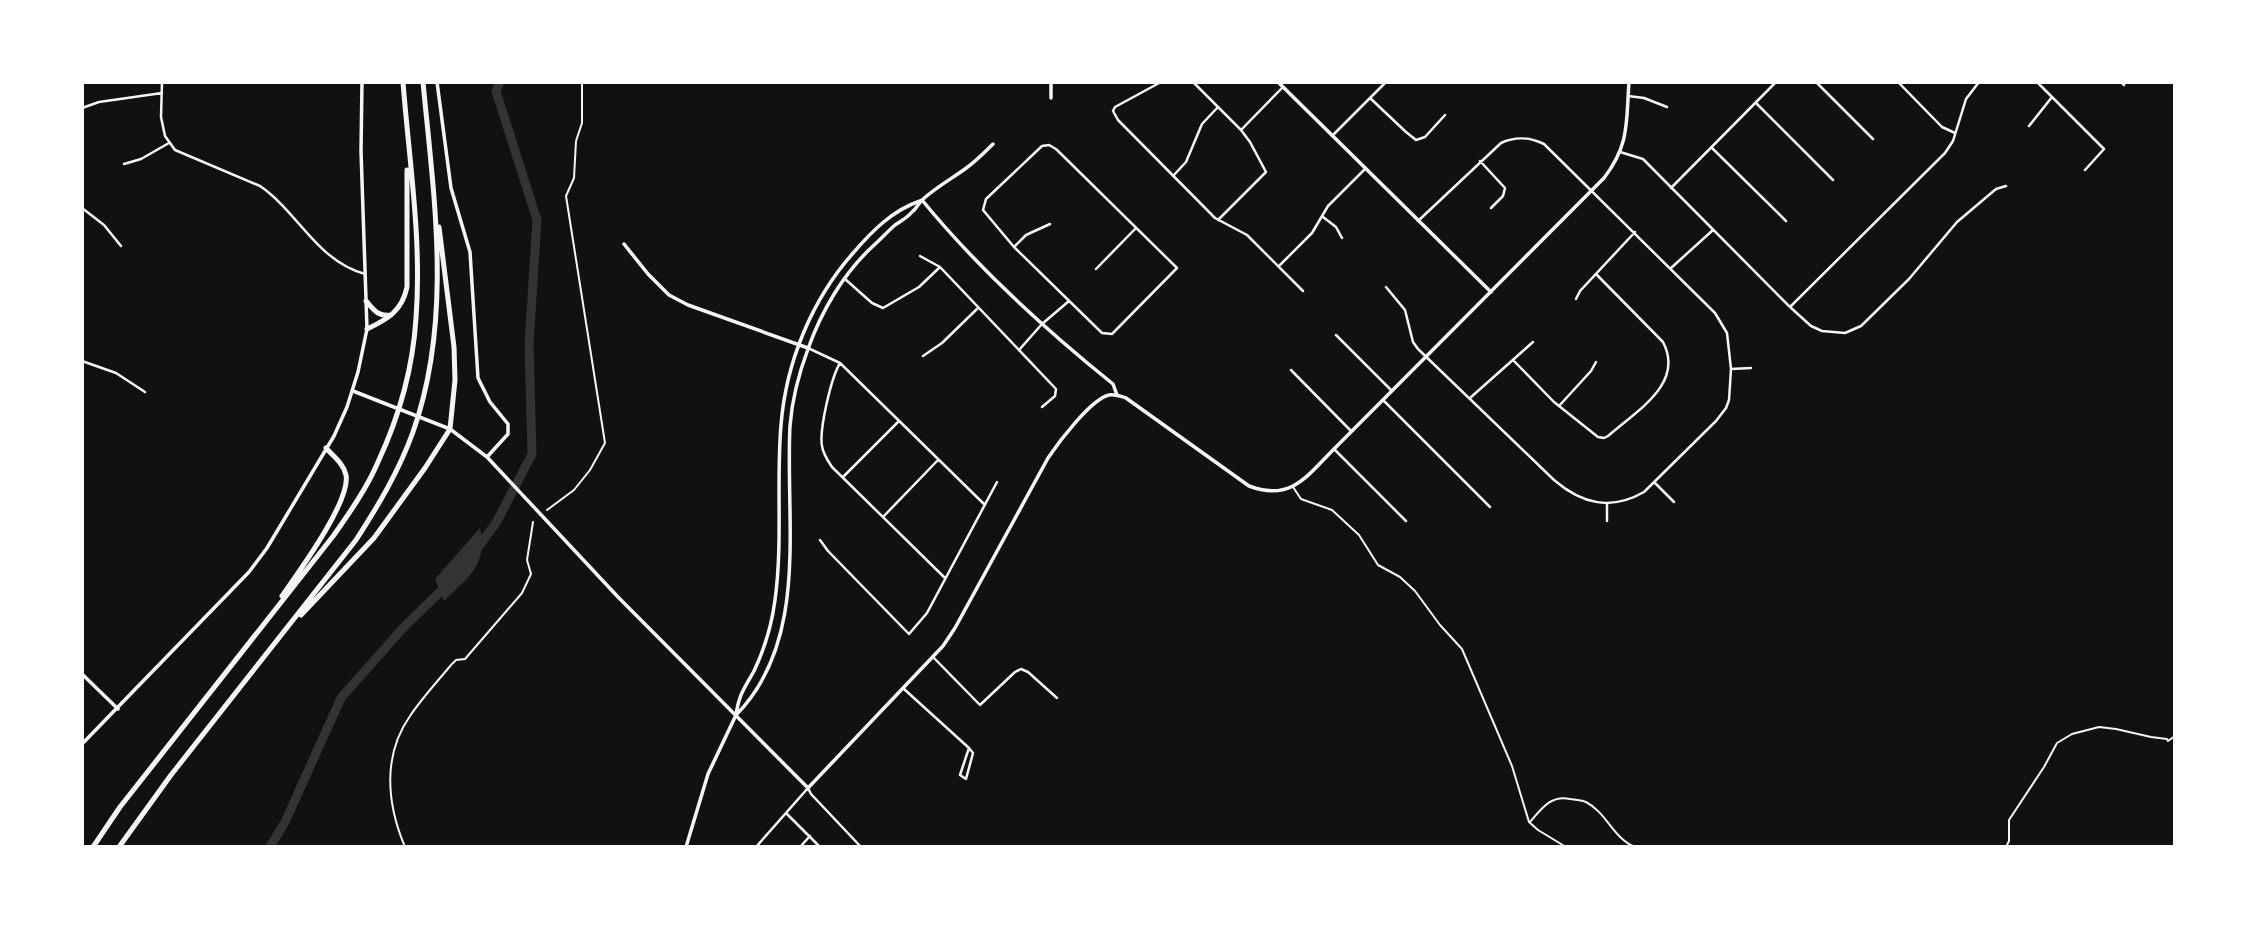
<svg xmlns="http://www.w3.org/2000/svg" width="2257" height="929" font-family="Georgia,serif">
<rect width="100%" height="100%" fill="#111"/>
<path fill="#333" d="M480,528C488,566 468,577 444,601L435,579Z"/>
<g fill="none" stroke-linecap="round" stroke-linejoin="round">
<path stroke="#333" stroke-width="9" d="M476,550L496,523L532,454L529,344L537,220L496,91L500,82
M270,847L285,822L341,698L403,628L447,585"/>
<path stroke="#f5f5f5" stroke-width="2" d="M547,510L574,490L590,470L605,443L566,196L574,178L576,141L582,123V82
M405,847C387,804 382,756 410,716C422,698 437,682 451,665L456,660L465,659L522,593L531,574L527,560L533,522"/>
<path stroke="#f5f5f5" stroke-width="2" d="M1293,487L1301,499L1332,510L1359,535L1378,565L1400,577L1415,591L1440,625L1462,649L1512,766L1529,822L1538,830L1566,847
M1530,822C1542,808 1551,795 1570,799C1576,800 1582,800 1586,802C1607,813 1613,838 1635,847
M2006,847L2009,841V820L2044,767L2057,743L2072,734L2099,727L2116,729L2151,737L2167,739L2168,741L2175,736"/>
<path stroke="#f5f5f5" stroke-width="2.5" d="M162,82L161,117L165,136L175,150L260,186C298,212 317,261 365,274
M1161,82L1115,107L1113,111L1118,120L1215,218L1247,235L1303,291
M1193,82L1241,130L1250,142L1266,172L1218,220
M1816,82L1873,139
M1898,82L1942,127L1955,133
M2037,82L2104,149L2085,170
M2121,82L2124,85
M1628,96L1644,98L1667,107
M1370,98L1406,132L1416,140L1425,137L1445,115
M1756,103L1833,180
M82,108L99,102L162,93
M2029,126L2052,97
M1241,130L1283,87
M1332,136L1386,82
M1049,145L1056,149L1177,268L1112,334L1102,333L1014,247L983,210L986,199L1042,146Z
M1712,148L1786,221
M1620,152L1643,159L1790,307L1811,326L1822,331L1845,333L1861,326L1909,279L1957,222L1996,189L2006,186
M1480,161L1505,188L1503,196L1491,208
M124,164L141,159L169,143
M1173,176L1186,162L1202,124L1218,107
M1671,188L1776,82
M82,208L104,225L121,246
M1323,217L1336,227L1342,238
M1014,247L1026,235L1050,224
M920,256L940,267L1056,389L1055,396L1042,407
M1280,265L1312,233L1328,206L1365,169
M1671,268L1713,230
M1096,269L1136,228
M845,279L872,303L883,308L919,287L940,267
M1386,287L1405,310L1413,342L1418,349L1554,480C1582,504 1611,511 1644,492L1716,421L1726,408L1729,400L1731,369L1727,333L1715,313L1544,144C1529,137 1516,136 1501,143L1418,221
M1576,299L1580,291L1635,232
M1791,306L1945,153L1953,141L1966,99L1979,82
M1336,335L1392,391
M808,348L840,363L985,505
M1019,350L1042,324L1069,301
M923,356L942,343L978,308
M1513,360L1554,402L1598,437L1604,438L1608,436C1636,411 1685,384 1663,342L1596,274
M82,361L116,373L145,392
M840,363C831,378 819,430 822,446C823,454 828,461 832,467L945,578
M1731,369L1751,368
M1291,370L1351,431
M1470,398L1533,342
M1383,400L1490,507
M1559,406L1591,371L1596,362
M1334,449L1406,521
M843,477L899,421
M1655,483L1674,502
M1607,503V521
M883,517L938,460
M820,540L828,551L909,634L927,613L997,482
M933,657L980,705L1015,672L1021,669L1028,672L1057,698
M904,689L969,748L973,753L966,779L960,775L969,748
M787,814L820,847
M756,847L808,788L811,794L861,847
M800,847L810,836"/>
<path stroke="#f5f5f5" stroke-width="3.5" d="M437,82L451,188L470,252L478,378L490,402L508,424V434L487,457
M1278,82L1491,292
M1051,98V82
M922,200C976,266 1046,330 1113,384L1117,395
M624,244L648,274L669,295L688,305L808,348
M82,674L118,709
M736,715C810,640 785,521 790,426C792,400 799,373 808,349C821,312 843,274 872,247C880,240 887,232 895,225C901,221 907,218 912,212C916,209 918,204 922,200C935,188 951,179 965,169C975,162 984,153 993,144
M736,715C739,694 744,689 754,671C764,650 772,623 775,600C783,542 776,483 781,425C786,362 812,299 854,252C872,231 893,210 920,201"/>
<path stroke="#f5f5f5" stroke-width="3.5" d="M353,391L450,429L487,457L618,597L808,788L943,646L955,628L1048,458C1058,443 1091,399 1109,395C1115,394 1120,396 1126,398L1249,486C1291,502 1307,476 1334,449L1604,178C1630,144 1626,122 1629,82
M82,744L249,572L267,548L334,436L347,407L358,372L367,329L361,151L362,82
M686,847L708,774L736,715"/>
<path stroke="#f5f5f5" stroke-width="5" d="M366,301C374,310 378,317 391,315
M367,329C388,319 402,311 407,287V170
M282,596C298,573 351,501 346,475C344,464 333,456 326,448
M301,615L374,538L425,468L450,429L455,380L454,347L439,227
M93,847L120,807L334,535C350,512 367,488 378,462C399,417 413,367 416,318C422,240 409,160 403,82
M119,847L171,775L356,540C378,506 399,471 413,432C453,319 434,199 423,82"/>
</g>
<rect width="2257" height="929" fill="none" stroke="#ffffff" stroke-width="168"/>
</svg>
